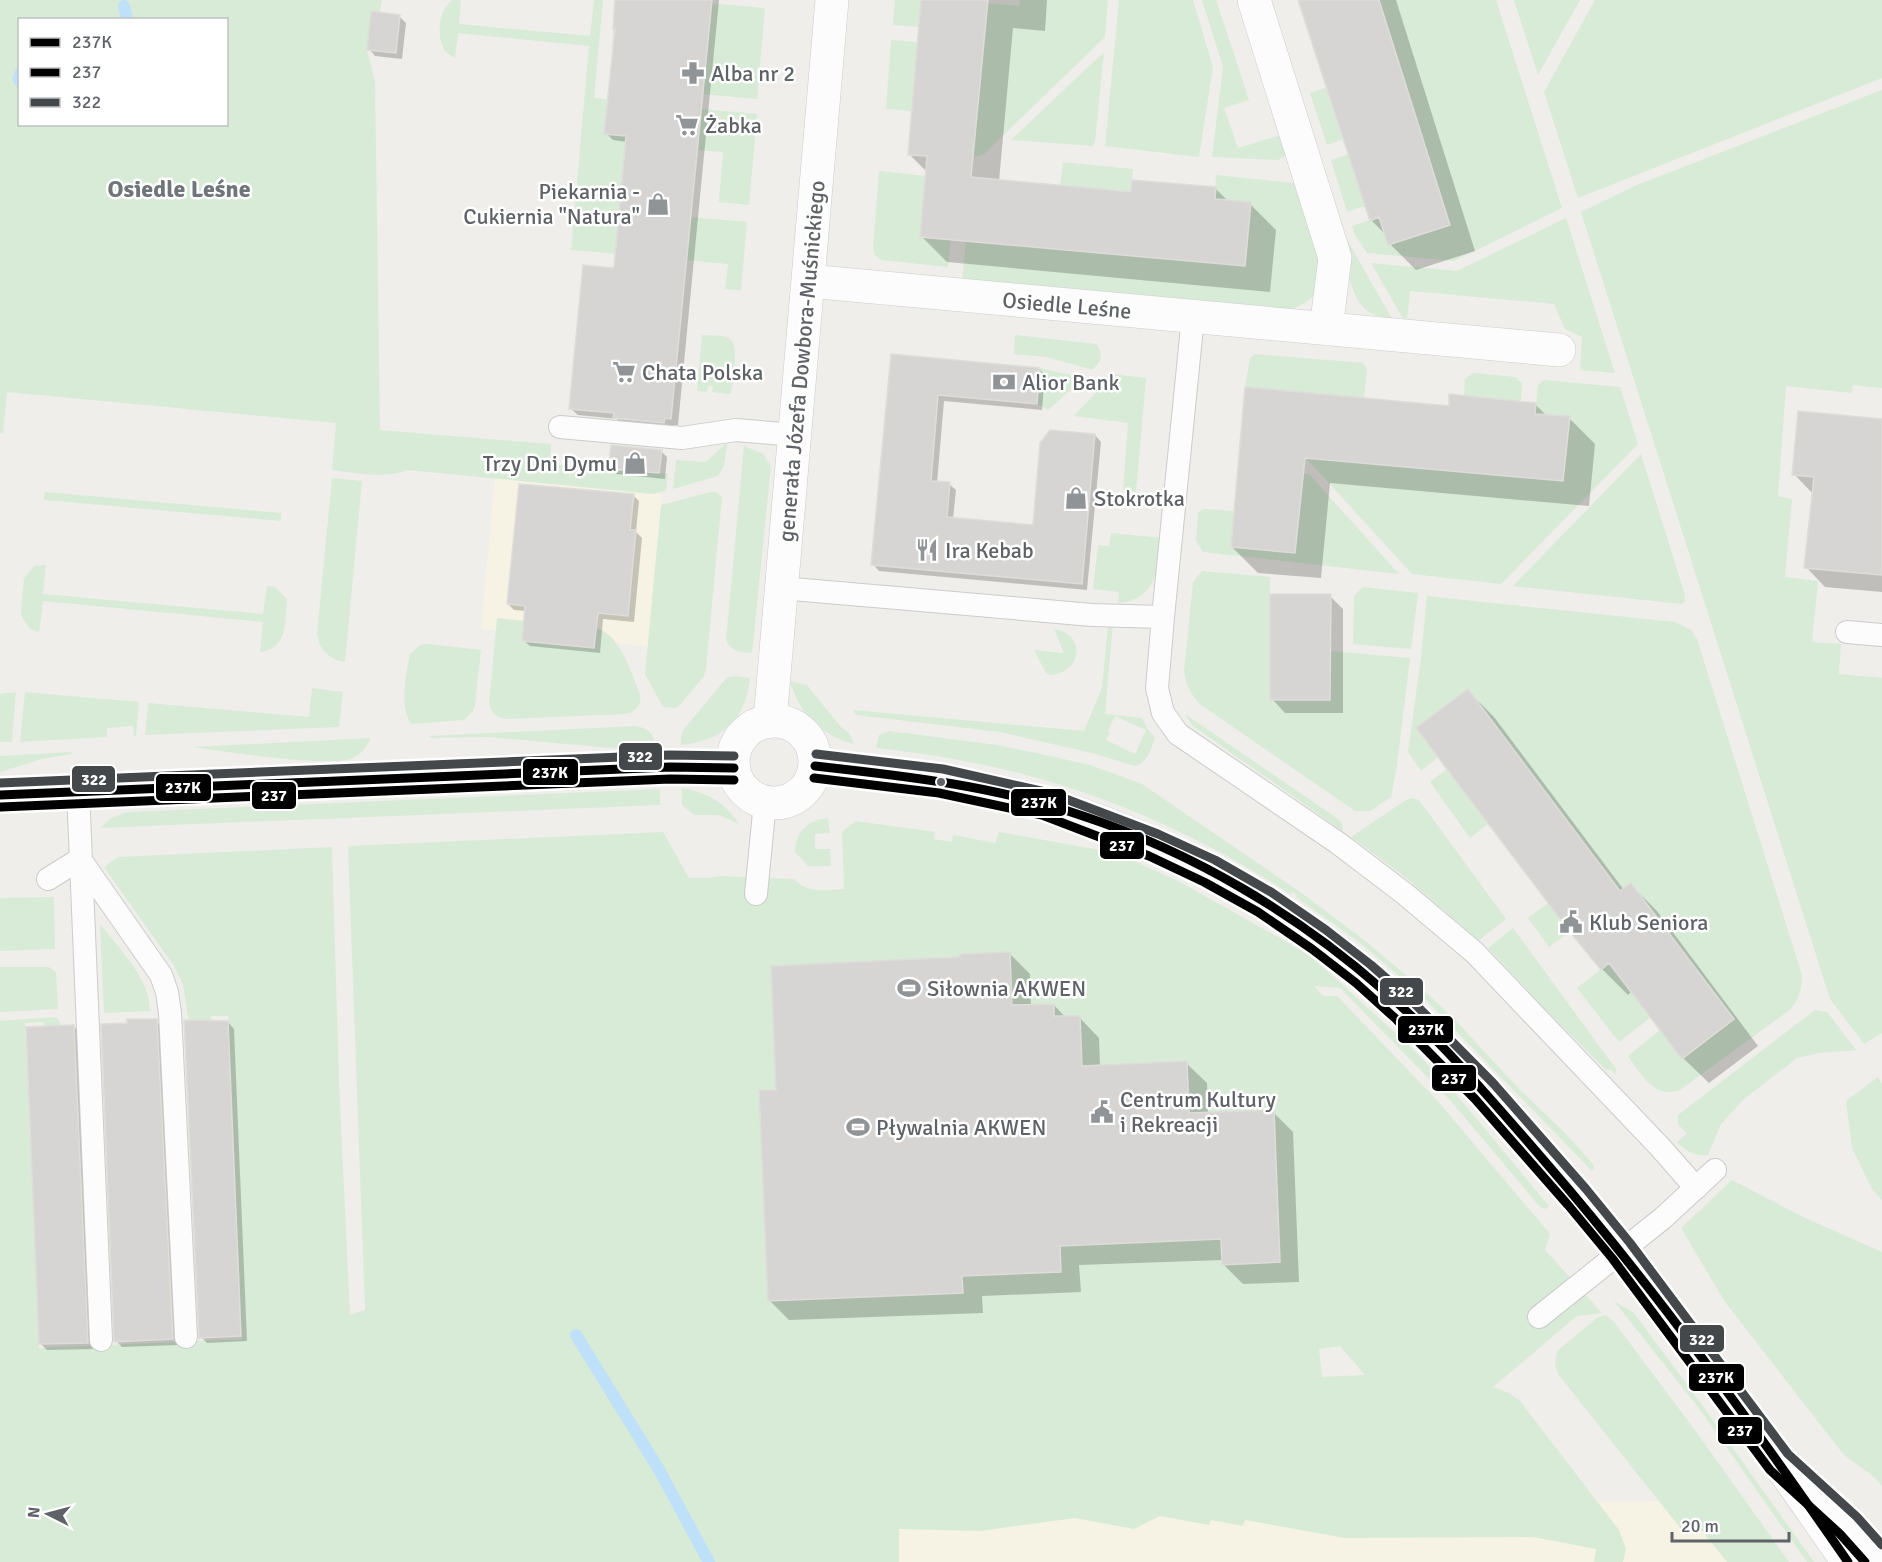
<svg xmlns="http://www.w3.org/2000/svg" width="1882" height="1562" font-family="Signika,sans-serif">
<rect width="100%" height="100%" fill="#efeeea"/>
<path fill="#f7f3e4" d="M495,478L662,494L648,646L481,629Z
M1679,1501L1727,1562H709L992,1504Z"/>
<path fill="#d8ebd6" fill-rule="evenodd" d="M0,0H382L380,12L367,50L375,82L380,430L551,444L550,464L668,474L666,491L652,494L408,470C383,479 358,473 332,470L336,423L7,392L3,433H0ZM20,20H226V124H20Z
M453,0H461L459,24L590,36L594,0H603L594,98L607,99L604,134L701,109L757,114L749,205L719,202L723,152L697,150L624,160L616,245L691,217L747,222L741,290L725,289L728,264L571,250L589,46L458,33L455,58C451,56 446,53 444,49C436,36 439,8 453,0Z
M895,0H921L918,27L893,25Z
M1020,0H1108L1105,37L984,154L973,157L987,3L1019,6Z
M1119,0H1193L1213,67L1199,157L1105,146Z
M1202,0H1216L1249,100L1224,108L1238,148L1288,133L1286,155L1278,160L1212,157L1223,67Z
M1379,0H1496L1562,208L1454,261L1367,253L1355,235L1352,226L1379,217L1389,245L1450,225Z
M1514,0H1580L1538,75Z
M1595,0H1882V78L1578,198L1544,92Z
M709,3L765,8L757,99L702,94L705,60L612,51L613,29L705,37Z
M891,40L917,42L911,111L886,109Z
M1104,52L1095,142L1092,146L1011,140Z
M1337,84L1353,136L1327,145L1310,93Z
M1882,90V388L1853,385L1852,393L1786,386L1778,496L1792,499L1785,577L1818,581L1812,642L1841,644L1839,674L1882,678V1033L1864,1044L1830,999L1581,212L1637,185Z
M1358,151L1374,203L1347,212L1331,160Z
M1063,162L1133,169L1131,192L1060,185Z
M879,171L925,176L920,236L951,240L948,267L881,260L874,254L873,247Z
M1216,175L1302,184L1324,264L1316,294L1305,303L1295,308L1284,310L962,280L966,241L1244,266L1251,202L1215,199Z
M1566,218L1615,373L1580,370L1582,337L1565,329L1554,304L1410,291L1407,321L1402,317L1371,263L1457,271Z
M1340,227L1392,319C1384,317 1376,316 1369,312C1347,297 1345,252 1340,227Z
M702,335C710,336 725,334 730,339C740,347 732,382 731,394L712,392L713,386H708L707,392L697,391Z
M1015,335L1096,344L1100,350L1101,359L1093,370L1046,357L1014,354Z
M1255,354L1363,363L1367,369L1364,398L1245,387L1250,358Z
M1040,368L1084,378L1048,410L1037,404Z
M1473,373L1516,377L1522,383L1520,412L1463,407L1465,379Z
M1113,374L1146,378L1136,492L1123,490L1128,423L1074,416Z
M1544,380L1620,387L1638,444L1501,584L1412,574L1306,458L1563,481L1570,417L1535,414L1538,385Z
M725,444L727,445L724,466L718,476L673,489L676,460L706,462Z
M744,446L763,454L771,466L752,653C740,652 732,652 726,640Z
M1641,454L1685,595V601L1682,604L1513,586Z
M1303,474H1309L1399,574L1203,552L1196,541L1198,512L1204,509L1234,511L1231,547L1295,553Z
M332,478L362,481L345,662C329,659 320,651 317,634Z
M45,492L281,513V521L44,500Z
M711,492H716L722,497L706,669L704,676L680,705L676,708L663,707L645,674L661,505Z
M1111,533L1163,538C1158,568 1156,601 1118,603L1119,592L1093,589L1098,545L1109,546Z
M46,565L43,594L263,614L267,586L275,587L287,599C285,621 288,649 260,652L263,622L43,601L39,632L30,629L22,617L21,610L24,578L34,566Z
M1202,571L1270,577V700H1330V651L1410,658L1397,765L1391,797L1370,811H1355L1201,705C1191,695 1186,685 1184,671L1193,582Z
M1363,587L1418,593L1411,649L1353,644L1354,596Z
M1427,596L1675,622L1691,630L1697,639L1802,975C1802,989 1799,998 1791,1009L1680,1090C1653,1099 1641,1074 1628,1056L1660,1030L1682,1058L1733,1019L1632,883L1620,891L1468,689L1417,728L1438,757L1421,771L1408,752L1421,657Z
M497,618L599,629C621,637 631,673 640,694C642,706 635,712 625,714L507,719C497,718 491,713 489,703Z
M1108,624H1113L1105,714L1142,718L1147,728L1155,738C1151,749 1148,763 1135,766L1092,753L1000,732L856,715L853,710L1084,731L1102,688ZM1115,716L1146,730L1135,754L1106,740L1110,732L1108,731Z
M1054,629C1087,634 1082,672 1051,675L1046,673L1034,650L1064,653Z
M428,644L481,650L475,705L473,711L464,720L411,724C399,705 406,675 410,654L420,645Z
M736,676L750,678C745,721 723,740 681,745V735L685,728L723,682L728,677Z
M790,681L807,685L840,726L849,733L854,744C821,736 799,713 790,681Z
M312,688L343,692L339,727L145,735L148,703L309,717Z
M16,692L12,742H0V694Z
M25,692L139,702L136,736H134L133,726L107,728V737L20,742Z
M1185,714L1338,819L1342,823L1343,831L1193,726Z
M635,726C649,728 653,733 656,747L622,749L488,737L433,738L428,736Z
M889,731L997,745L1041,754L1090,765L1142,784L1303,894L1368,943L1429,995L1458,1023L1520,1090L1565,1133L1593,1164L1594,1168L1592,1171L1423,997L1363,945L1296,897L1297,895L1293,892L1290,894C1189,828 1072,779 953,759C927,754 902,751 876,748L879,735Z
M371,738C366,747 362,754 353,758C331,768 221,751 192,747Z
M71,752L72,754L42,759L0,772V756Z
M1447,769L1488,824L1470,838L1430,782Z
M682,788C707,792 726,803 739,824L719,815H694L682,805Z
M660,789V805L100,828L111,818L128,812Z
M1412,798L1419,800L1506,919L1479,940L1400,873L1351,837L1406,800Z
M828,818L830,833L815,834V849H830L831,866H808L795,852C796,831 808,820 828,818Z
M855,821L935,832L934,839L952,842L953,835L995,843L999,832L1094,849L1136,862L1180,882L1310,955L1415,1051L1460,1099L1549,1206L1545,1209L1540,1207L1450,1100L1340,988L1314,986L1323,996H1337L1435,1098L1550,1234L1545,1250L1602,1313L1577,1316L1493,1387L1509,1393L1520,1401L1619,1530L1626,1549L1623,1562H1594L1596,1549L1533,1537L1345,1538L1245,1520L1243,1526L1211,1520L1209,1525L1160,1516L1134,1529L1075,1518L980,1531L899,1529V1562H0V1021L56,1017L62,1026H45L43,1022L25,1023L39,1348L242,1339L228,1016H211V1021L191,1020L188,1017L183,985L174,966L104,867L118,857L332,847L339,1082L350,1315L365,1310L348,846L663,832L689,878H709L718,876L794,879C807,894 827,890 844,889L842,832ZM1340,1346L1364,1374V1375L1322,1377L1319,1349Z
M54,897L55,949L0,951V898Z
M1548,903L1570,932L1549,947L1528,918Z
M100,924C120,950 150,978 150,1011L104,1013Z
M1513,928L1616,1069L1615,1075L1612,1070H1606L1543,1007L1488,948Z
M1609,963L1651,1017L1619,1042L1577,988Z
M0,967H49L56,972L58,1009L0,1012Z
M1815,1010L1827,1012L1856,1050L1819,1053L1797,1058L1744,1099L1721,1124L1708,1155C1694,1156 1687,1152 1677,1142L1687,1134L1678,1124V1115Z
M1878,1077L1882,1084V1200L1872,1189L1852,1148L1846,1101Z
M1732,1180L1803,1217L1882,1252V1486L1874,1477L1844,1455L1725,1302L1681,1228Z
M1614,1301L1634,1313L1705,1409L1814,1562H1807L1701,1411Z
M1606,1315L1614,1322L1697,1433L1789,1562H1727L1694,1521L1681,1529L1558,1374L1555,1365L1557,1351L1598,1317Z"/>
<path fill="#bfe0f9" d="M19,60V90L12,80Z"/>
<path fill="#0003" d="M617,0H719L678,425H672L671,429L622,425L617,419L578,415L570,408L615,270L627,142L613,140L606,133L616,30Z
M922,0H1047L1045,31L1013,28L999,181L1132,193L1215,188L1229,202L1250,204L1276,230L1270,292L947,262L921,236L927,172L909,154Z
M1299,0H1396L1475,251L1416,270L1390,244L1387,236L1371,220Z
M400,17L406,23L402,59L375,56L369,49Z
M892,355L1039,369L1045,375L1042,410L944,401L937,483L949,484L956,490L953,519L1034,526L1095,435L1101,442L1087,590L879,571L873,564Z
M1246,389L1450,407L1535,404L1547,416L1569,418L1595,444L1589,506L1330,483L1321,578L1258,573L1232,547Z
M1882,421V592L1825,587L1806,567L1813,494L1794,474Z
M661,451L667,457L665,479L616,474L610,468Z
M633,495L639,501L636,532L642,538L634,622L603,619L600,653L530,646L523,640L526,611L514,610L508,604Z
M1330,596L1343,609V713H1285L1272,699Z
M1468,691L1494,717L1624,890L1631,885L1657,911L1758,1046L1709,1083L1683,1058L1632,991L1628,995L1602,969Z
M1010,954L1030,974L1031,1006L1054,1005L1066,1018L1079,1017L1099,1038L1100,1067L1186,1063L1207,1083L1208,1114L1273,1112L1293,1132L1299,1282L1243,1284L1223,1264V1260L1079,1265L1081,1292L982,1296L983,1313L789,1320L769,1300L778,1091L961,959Z
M156,1021L162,1027L178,1345L122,1347L116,1341Z
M228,1022L234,1029L247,1341L207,1343L201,1337Z
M74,1027L80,1033L94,1349L47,1350L41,1344Z"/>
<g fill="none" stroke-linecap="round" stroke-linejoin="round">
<path stroke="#bfe0f9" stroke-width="12" d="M124,6L127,20
M576,1335L658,1468L709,1562"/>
</g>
<path fill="#d6d5d3" stroke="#deddd9" stroke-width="1.5" d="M615,0H712L671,419L665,418L664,423L613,418L614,413L569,409L583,265L614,268L626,136L604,134L615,29H613Z
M921,0H988L971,177L1131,192L1132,180L1216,187L1215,199L1251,202L1245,266L920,237L927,156L908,155Z
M1298,0H1379L1450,225L1388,245L1379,217L1370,221Z
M371,11L400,15L396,53L367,50Z
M891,354L1040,368L1037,404L938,395L931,481L950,482L947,517L1033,525L1040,443L1050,430L1095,434L1082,584L871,565Z
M1245,387L1449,406V394L1536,403L1535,414L1570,416L1563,481L1305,458L1295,553L1231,547Z
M1798,411L1882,419V575L1804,568L1814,477L1792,475Z
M611,445L662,450L659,473L608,469Z
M519,484L634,494L630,530H636L628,616L598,613L594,648L522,641L525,606L507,604Z
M1270,594H1331L1330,700H1270Z
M1468,689L1620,891L1631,883L1734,1019L1682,1059L1609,963L1601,970L1570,932L1416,728Z
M1010,952L1012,1005L1054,1004V1016H1080L1082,1066L1187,1061L1189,1113L1274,1110L1280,1262L1222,1265L1221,1239L1060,1246L1061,1272L962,1276L963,1293L768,1301L759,1090H776L771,966L960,957V954Z
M127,1019H157L173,1339L114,1342L101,1024L127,1023Z
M184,1020L228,1021L241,1336L199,1338Z
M74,1025L88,1343L39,1344L26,1027Z"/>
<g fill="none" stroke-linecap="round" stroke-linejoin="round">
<g stroke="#cbcccc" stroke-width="24">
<path id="lane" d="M560,427L682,438L736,430L795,435
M781,588L1092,615L1163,617L1193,317
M1163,617L1157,688L1163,713L1178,734L1338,843L1405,894L1474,952L1660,1147L1696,1188
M1847,632L1882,635
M78,790L101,1340
M48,879L80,859L161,975L167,992L170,1013L186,1337
M756,894L765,802
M1539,1317L1663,1218L1715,1170"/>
</g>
<g stroke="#cbcccc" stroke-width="34">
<path id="street" d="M1254,0L1335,258L1326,329
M808,281L1559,350
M770,721L832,0"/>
</g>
<g stroke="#cacacb" stroke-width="34">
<path id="secondary" d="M733 762a41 41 0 1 1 82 0a41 41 0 1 1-82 0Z
M815,766C892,774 969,782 1044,803C1156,835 1272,899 1362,972C1422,1021 1474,1080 1525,1138C1643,1271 1747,1416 1848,1562
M0,795L670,767L734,768
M1830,1509L1849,1526L1881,1562"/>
</g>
<use href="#lane" stroke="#fdfcfc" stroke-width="22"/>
<use href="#street" stroke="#fdfcfc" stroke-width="33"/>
<use href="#secondary" stroke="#fdfcfc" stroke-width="33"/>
<g stroke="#fff" stroke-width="14">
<path id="bus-1" d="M815,766C906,776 996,786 1083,816C1192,852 1297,914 1383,990C1443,1042 1495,1104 1547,1164C1656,1290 1753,1425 1848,1562
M0,795L670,767L734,768"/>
</g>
<g stroke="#fff" stroke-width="14">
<path id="bus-2" d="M814,778L939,793L1042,815L1149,856L1204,882L1258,912L1312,949L1356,983L1396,1019L1475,1099L1568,1205L1612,1258L1770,1470L1840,1534L1865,1562
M1,807L670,779L734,780"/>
</g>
<g stroke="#fff" stroke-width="14">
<path id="bus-3" d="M816,754L943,769L1050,793L1158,834L1215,860L1271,892L1326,930L1371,965L1412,1001L1493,1083L1586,1189L1630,1243L1788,1454L1857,1517L1882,1545
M0,783L669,755L734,756"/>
</g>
<use href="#bus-1" stroke="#000" stroke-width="9"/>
<use href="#bus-2" stroke="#000" stroke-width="9"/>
<use href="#bus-3" stroke="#45484a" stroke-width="9"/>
</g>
<defs>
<g id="pharmacy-bare" transform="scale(1.8)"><path d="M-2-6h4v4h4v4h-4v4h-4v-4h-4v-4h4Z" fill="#919496" stroke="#fff" stroke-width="2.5" paint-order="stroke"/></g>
<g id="supermarket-bare" transform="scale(1.8)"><path d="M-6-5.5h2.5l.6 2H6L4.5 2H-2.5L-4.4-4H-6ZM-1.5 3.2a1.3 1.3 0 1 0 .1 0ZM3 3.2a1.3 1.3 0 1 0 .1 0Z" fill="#919496" stroke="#fff" stroke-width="2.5" paint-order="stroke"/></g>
<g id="shop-bare" transform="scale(1.8)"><path d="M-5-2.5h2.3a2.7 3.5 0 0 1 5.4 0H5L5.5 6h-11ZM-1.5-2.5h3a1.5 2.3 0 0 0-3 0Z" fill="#919496" stroke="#fff" stroke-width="2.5" paint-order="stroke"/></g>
<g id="bank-bare" transform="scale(1.8)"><path d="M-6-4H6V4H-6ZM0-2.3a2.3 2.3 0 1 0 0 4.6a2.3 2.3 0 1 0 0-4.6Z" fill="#919496" stroke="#fff" stroke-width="2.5" paint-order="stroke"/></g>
<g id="restaurant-bare" transform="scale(1.8)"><path d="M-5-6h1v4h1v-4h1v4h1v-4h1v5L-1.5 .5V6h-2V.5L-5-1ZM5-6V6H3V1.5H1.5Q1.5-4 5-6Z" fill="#919496" stroke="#fff" stroke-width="2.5" paint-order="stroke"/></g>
<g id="civic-bare" transform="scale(1.8)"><path d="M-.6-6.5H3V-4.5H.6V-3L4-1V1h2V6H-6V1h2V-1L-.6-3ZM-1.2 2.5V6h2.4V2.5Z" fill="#919496" stroke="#fff" stroke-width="2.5" paint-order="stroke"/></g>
<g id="stadium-bare" transform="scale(1.8)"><path d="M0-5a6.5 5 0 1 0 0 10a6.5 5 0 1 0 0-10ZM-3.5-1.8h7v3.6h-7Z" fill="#919496" stroke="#fff" stroke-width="2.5" paint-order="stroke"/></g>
</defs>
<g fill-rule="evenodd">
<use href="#pharmacy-bare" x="693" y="73"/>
<use href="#supermarket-bare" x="687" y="125"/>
<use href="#shop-bare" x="658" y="204"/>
<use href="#supermarket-bare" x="624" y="372"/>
<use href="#bank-bare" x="1004" y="382"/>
<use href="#shop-bare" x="635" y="463"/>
<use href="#shop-bare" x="1076" y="498"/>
<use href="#restaurant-bare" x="927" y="550"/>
<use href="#civic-bare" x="1571" y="922"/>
<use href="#stadium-bare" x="909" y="988"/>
<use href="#civic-bare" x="1102" y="1112"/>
<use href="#stadium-bare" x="858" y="1127"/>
</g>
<circle fill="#5f6368" stroke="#fff" stroke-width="2" cx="941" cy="782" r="5"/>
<g text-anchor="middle" stroke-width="5" stroke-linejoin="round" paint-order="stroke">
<g font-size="22" fill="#5f6368" stroke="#fff" text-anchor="start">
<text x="711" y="81">Alba nr 2</text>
<text x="705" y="133">Żabka</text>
<text x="640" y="199" text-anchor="end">Piekarnia -<tspan x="640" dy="25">Cukiernia "Natura"</tspan></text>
<text x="642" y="380">Chata Polska</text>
<text x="1022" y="390">Alior Bank</text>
<text x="617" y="471" text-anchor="end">Trzy Dni Dymu</text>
<text x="1094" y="506">Stokrotka</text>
<text x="945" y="558">Ira Kebab</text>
<text x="1589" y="930">Klub Seniora</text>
<text x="927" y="996">Siłownia AKWEN</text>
<text x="1120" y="1107">Centrum Kultury<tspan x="1120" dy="25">i Rekreacji</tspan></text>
<text x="876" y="1135">Pływalnia AKWEN</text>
</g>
<g font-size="22" fill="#5f6368" stroke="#fff">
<text transform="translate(1067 305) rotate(5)" y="8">Osiedle Leśne</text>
<text transform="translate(801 361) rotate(-85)" y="8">generała Józefa Dowbora-Muśnickiego</text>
</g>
<g font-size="24" font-weight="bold" fill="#70757a" stroke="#fff">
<text x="179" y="197">Osiedle Leśne</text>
</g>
</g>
<g stroke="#fff" stroke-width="2">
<rect x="618" y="742" width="45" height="29" rx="6" fill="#45484a"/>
<rect x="522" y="758" width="57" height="28" rx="6" fill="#000"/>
<rect x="71" y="765" width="45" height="28" rx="6" fill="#45484a"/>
<rect x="155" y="773" width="57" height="29" rx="6" fill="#000"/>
<rect x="251" y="781" width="46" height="29" rx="6" fill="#000"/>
<rect x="1010" y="788" width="57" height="29" rx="6" fill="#000"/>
<rect x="1099" y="831" width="46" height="29" rx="6" fill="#000"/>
<rect x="1379" y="977" width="45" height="29" rx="6" fill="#45484a"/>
<rect x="1397" y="1015" width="57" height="29" rx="6" fill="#000"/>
<rect x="1431" y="1064" width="46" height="28" rx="6" fill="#000"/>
<rect x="1679" y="1324" width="46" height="29" rx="6" fill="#45484a"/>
<rect x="1688" y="1363" width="57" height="29" rx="6" fill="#000"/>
<rect x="1717" y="1416" width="46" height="29" rx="6" fill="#000"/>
</g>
<g font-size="16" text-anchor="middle" font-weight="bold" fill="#fff">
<text x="640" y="762">322</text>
<text x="550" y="778">237K</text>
<text x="94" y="785">322</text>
<text x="183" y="793">237K</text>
<text x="274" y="801">237</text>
<text x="1039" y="808">237K</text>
<text x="1122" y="851">237</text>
<text x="1401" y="997">322</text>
<text x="1426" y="1035">237K</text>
<text x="1454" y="1084">237</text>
<text x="1702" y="1345">322</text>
<text x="1716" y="1383">237K</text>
<text x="1740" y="1436">237</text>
</g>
<rect x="18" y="18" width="210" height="108" fill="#ffffff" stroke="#bfc1c3" stroke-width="1.5"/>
<rect x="30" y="38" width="30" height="9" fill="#000000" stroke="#bfc1c3" stroke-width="1.5"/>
<text x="72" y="48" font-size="18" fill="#5f6368">237K</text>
<rect x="30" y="68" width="30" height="9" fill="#000000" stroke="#bfc1c3" stroke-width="1.5"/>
<text x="72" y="78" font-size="18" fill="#5f6368">237</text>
<rect x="30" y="98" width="30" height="9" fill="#45484a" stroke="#bfc1c3" stroke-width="1.5"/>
<text x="72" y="108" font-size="18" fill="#5f6368">322</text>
<g transform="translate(48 1514) rotate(276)" stroke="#ffffff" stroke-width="4.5" paint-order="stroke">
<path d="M0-4.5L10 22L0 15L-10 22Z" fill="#5f6368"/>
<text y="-9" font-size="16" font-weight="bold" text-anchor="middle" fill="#5f6368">N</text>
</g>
<path d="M1672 1532v9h117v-9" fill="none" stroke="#5f6368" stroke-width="3"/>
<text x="1681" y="1532" font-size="18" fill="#5f6368" stroke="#ffffff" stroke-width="4.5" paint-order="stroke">20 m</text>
</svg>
